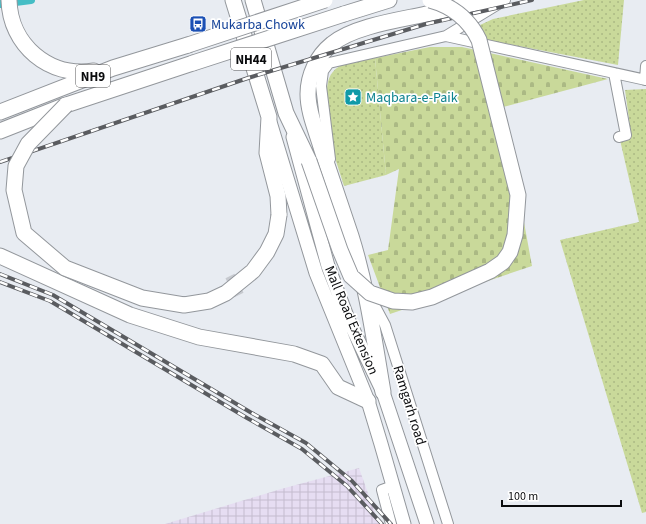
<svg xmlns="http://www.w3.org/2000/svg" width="646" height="524" font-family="'Source Sans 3',sans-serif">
<defs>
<pattern id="industrial-grid" width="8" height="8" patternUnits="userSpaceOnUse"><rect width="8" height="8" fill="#e6ddf2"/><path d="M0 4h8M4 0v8" fill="none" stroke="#c4bcce"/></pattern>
<pattern id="green-dots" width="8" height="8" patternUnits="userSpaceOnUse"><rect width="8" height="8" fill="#c9d99a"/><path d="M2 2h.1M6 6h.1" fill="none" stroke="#abb984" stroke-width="1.8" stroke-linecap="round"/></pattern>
<pattern id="cemetery-stones" width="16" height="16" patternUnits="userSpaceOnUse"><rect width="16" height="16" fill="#c9d99a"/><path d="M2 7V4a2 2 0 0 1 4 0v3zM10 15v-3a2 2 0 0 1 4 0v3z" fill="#abb984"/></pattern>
</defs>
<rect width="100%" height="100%" fill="#e8ecf2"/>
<path fill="url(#industrial-grid)" d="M359,468L379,524H165L281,489Z"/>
<path fill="url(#green-dots)" d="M584,0H624L618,65L487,40L480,25L493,19Z
M375,58L386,175L344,186L335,158L327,92C327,62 350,62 375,58Z
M646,89V512L642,513L560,240L639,222L620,140L631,134L625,90Z"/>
<path fill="url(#cemetery-stones)" d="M430,47H462L608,79L503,107L532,266L390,314L368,255L388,250L399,169L386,175L375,58Z"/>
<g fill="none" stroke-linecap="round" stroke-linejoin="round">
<path stroke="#45bdc5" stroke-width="8" d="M0,4L31,0"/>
<path stroke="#c7cad0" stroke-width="10" stroke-dasharray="10 5" stroke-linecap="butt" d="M230,276L239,295"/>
<g stroke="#93979c" stroke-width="12">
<path id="minor" d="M446,36L646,80
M614,73L626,135L619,137
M645,80L646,66
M330,159L321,86L323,71L329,63L446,36L505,0
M370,297L385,325L448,524
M391,524L382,490L393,486"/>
</g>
<g stroke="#93979c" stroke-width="15">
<path id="major" d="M270,122L316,273L368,401L381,444L404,524
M293,137L328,266L348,319L383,392L427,524"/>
</g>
<g stroke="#93979c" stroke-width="17">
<path id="highway" d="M9,0C10,45 49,78 94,71
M233,0L269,117L267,153L278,196L279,215
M253,0L286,113L309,161
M344,14L389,0
M0,112L113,68L188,45
M0,131L66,105L193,63
M0,256L130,315L199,337L294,354L322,364L338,387L368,401
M383,392C374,339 367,287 351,236C341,206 331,176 321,147C316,130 308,112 308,94C308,75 317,56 332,44C351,28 392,21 417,16C441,11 466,5 491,0"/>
</g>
<use href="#minor" stroke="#fff" stroke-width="10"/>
<use href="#major" stroke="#fff" stroke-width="13"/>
<use href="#highway" stroke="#fff" stroke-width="15"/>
<g stroke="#5a5c60" stroke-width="4">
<path id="rail" d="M0,162L248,78L426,24L532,0
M0,274L53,295L250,412L306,443L352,481L391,524
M0,282L50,301L247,418L302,449L347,486L382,524"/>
</g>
<use href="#rail" stroke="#fff" stroke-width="2.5" stroke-dasharray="8" stroke-linecap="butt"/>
<g stroke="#93979c" stroke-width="17" stroke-linecap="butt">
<path id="highway-bridge" d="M188,45L325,0
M193,63L344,14
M66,105L28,144L16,166L14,190L24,233L65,268L142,298L184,305L209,301L226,293L253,271L267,252L276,234L279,215
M309,161L340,250L351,276L370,293L393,301L412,302L432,297L490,271L503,262L510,252L515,235L518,195L479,40C469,19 452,6 430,0"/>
</g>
<use href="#highway-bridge" stroke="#fff" stroke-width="15"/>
</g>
<defs>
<g id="bus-square" transform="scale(0.9)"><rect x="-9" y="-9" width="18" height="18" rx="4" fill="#1a4fb4" stroke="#fff"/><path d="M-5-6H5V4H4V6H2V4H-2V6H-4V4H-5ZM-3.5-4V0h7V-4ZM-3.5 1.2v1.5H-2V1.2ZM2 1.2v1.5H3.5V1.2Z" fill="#fff"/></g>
<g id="sight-square" transform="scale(0.9)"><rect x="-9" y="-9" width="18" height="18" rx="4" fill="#0f9aa8" stroke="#fff"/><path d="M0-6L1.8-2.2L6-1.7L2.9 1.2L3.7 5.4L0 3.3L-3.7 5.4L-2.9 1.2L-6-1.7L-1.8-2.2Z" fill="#fff"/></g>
</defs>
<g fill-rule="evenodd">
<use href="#bus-square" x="198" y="24"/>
<use href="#sight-square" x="353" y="97"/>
</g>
<g text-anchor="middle" stroke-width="3.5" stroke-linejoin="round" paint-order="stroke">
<g fill="#fff" stroke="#545556" stroke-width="1">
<rect x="231" y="48" width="40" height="22" rx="3"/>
<rect x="76" y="65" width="34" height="22" rx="3"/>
</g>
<g font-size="13" font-weight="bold" fill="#0b0c0e">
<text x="251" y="64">NH44</text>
<text x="93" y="81">NH9</text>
</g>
<g font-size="14" fill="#164399" stroke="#fff" text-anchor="start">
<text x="211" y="29">Mukarba Chowk</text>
</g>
<g font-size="14" fill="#0d838f" stroke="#fff" text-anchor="start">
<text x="366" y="102">Maqbara-e-Paik</text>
</g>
<g font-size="14" fill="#0b0c0e" stroke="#fff">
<text transform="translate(352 320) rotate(67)" y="5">Mall Road Extension</text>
<text transform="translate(410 405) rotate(73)" y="5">Ramgarh road</text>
</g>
</g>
<path d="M502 500v6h119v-6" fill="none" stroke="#0b0c0e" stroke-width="2"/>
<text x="508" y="500" font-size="12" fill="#0b0c0e" stroke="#ffffff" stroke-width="3" paint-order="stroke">100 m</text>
</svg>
